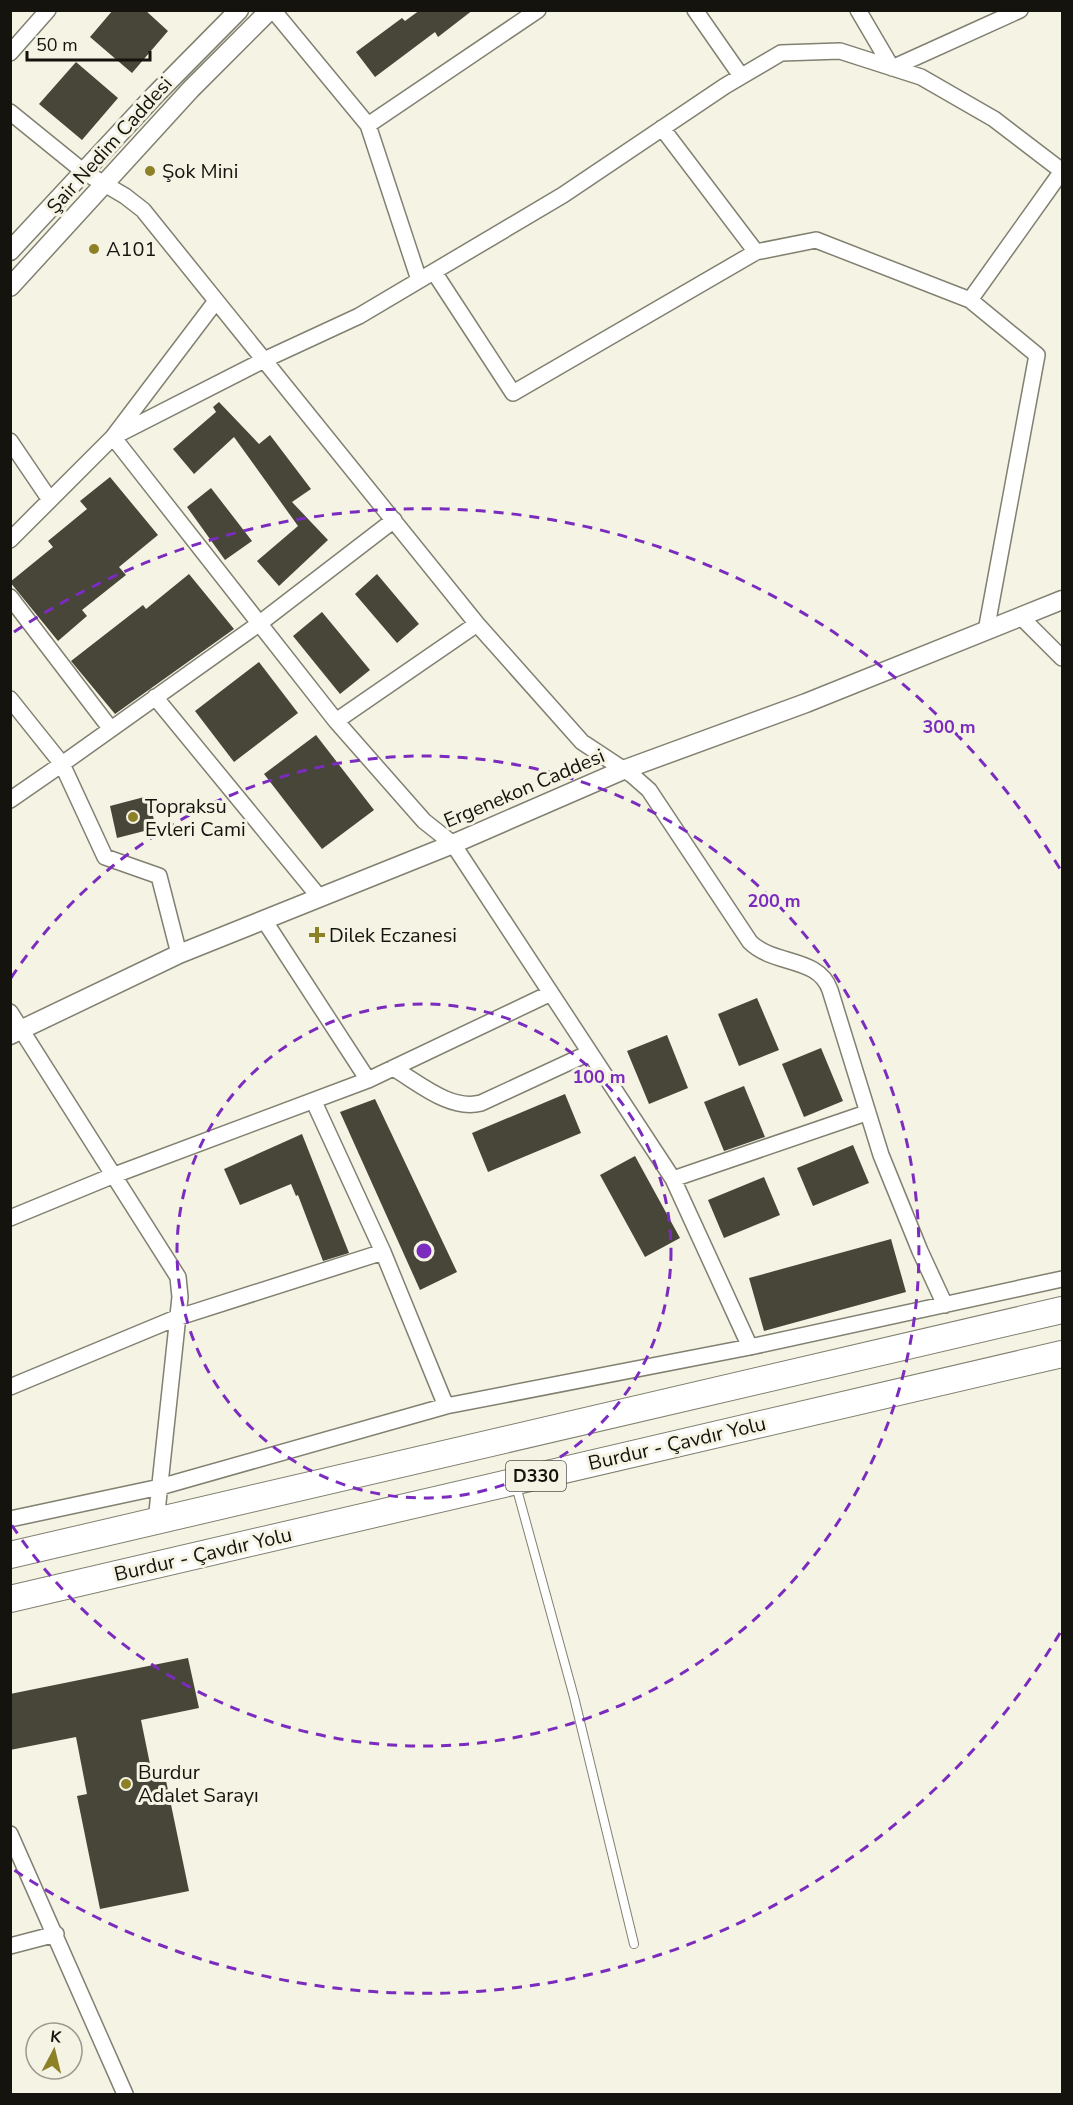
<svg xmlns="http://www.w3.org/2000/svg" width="1073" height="2105" font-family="'Nunito Sans',sans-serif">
<rect width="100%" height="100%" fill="#f5f3e3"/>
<path fill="#484639" d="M113,10H145L168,31L132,73L90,37Z
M420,10H473L438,37L435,32L375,77L356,52L402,18L405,21Z
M76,62L118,98L82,140L39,104Z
M219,402L259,444L270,435L311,489L292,502L328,540L279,586L257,561L298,526L234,437L194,474L173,449L216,412L213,407Z
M110,477L158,535L119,567L126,575L82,610L87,616L58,641L10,582L53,547L48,541L87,509L80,501Z
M211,488L252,541L225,560L187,507Z
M189,574L234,629L115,714L71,661L143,605L146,609Z
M377,574L419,624L397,643L355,594Z
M322,612L370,670L340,694L293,636Z
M259,662L298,713L234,762L195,711Z
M316,735L374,810L322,849L264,774Z
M148,796L156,828L117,838L110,806Z
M757,998L779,1050L739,1066L718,1014Z
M667,1035L688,1088L649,1104L627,1051Z
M821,1048L843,1101L804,1117L782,1064Z
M744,1086L765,1137L724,1151L704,1102Z
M565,1094L581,1133L488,1172L472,1133Z
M375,1099L457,1272L420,1290L340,1112Z
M302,1134L349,1253L323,1261L298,1195L296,1196L291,1184L240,1205L224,1169Z
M853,1145L869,1183L813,1206L797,1168Z
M635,1156L680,1238L645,1257L600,1175Z
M764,1177L780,1215L724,1238L708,1200Z
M891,1239L906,1292L764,1331L749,1278Z
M188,1658L199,1708L141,1720L152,1774L164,1771L189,1891L100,1909L77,1796L87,1794L76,1737L10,1750V1694Z"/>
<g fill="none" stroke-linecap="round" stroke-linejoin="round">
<g stroke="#818071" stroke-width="10">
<path id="service" d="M516,1486L574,1697L634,1944"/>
</g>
<g stroke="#818071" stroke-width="18">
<path id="minor" d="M273,10L368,125
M695,10L741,76
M858,10L892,68L1020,10
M10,53L48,10
M10,112L84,172L125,196L143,210L477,624L582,742L632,775L649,790L750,942C774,966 818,956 830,990L881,1155L920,1251L945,1305
M662,128L756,252
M434,272L513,393L756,252L816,240L970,300L1062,171
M419,280L368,125L538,10
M970,300L1037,355L986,631
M216,301L113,437L336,721L424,821L453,844L673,1179L750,1347
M10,441L50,500
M10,540L113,437L264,360L359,316L563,195L725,86L781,53L840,51L921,77L994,119L1062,171
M10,597L110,728
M1021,617L1062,658
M155,697L320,898
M10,699L62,764L10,800
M336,721L477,624
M264,920L368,1080
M179,954L159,876L105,857L62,764L260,623L394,520
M10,1012L178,1277L180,1297L156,1521
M393,1068C419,1083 450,1111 481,1103L589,1053
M314,1102L383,1252L446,1406
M673,1179L866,1113
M10,1218L112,1176L368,1080L551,993
M10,1387L176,1318L383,1252
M10,1519L160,1487L446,1406L750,1347L1062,1279
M10,1834L125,2094
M10,1946L56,1934"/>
</g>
<g stroke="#818071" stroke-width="21">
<path id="tertiary" d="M10,251L155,95L239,10
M10,287L191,89L270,10
M10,1035L179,954L453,844L623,770L806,703L1062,600"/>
</g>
<g stroke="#818071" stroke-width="28">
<path id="trunk" d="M10,1555L1062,1310
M10,1599L1062,1354"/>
</g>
<use href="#service" stroke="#fff" stroke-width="8"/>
<use href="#minor" stroke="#fff" stroke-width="15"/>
<use href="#tertiary" stroke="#fff" stroke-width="18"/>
<use href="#trunk" stroke="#fff" stroke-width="26"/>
</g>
<g fill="none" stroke="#7b2cbf" stroke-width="3" stroke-dasharray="10 8">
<circle cx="424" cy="1251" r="247"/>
<path d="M11 978A495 495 0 1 1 11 1524"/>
<path d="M1060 1633A742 742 0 0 1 14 1870M14 632A742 742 0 0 1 1060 869"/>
</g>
<g fill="#8d8128" stroke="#f5f3e3" stroke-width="2">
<circle cx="150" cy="171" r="6"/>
<circle cx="94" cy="249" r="6"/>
<circle cx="133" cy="817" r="6"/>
<path d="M314 926h6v6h6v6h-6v6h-6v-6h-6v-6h6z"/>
<circle cx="126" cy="1784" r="6"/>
</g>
<g text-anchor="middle" stroke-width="6" stroke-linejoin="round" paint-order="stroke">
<rect fill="#f5f3e3" stroke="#58564e" stroke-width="1.5" x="506" y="1461" width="60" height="30" rx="4.5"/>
<g font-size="18" font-weight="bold" fill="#14130e">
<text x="536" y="1482">D330</text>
</g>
<g font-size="20" fill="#14130e" stroke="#f5f3e3">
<text transform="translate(109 145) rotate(-48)" y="7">Şair Nedim Caddesi</text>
<text transform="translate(524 788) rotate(-23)" y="7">Ergenekon Caddesi</text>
<text transform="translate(677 1443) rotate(-13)" y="7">Burdur - Çavdır Yolu</text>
<text transform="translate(203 1554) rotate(-13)" y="7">Burdur - Çavdır Yolu</text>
</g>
<g font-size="20" fill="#14130e" stroke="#f5f3e3" text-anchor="start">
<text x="162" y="178">Şok Mini</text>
<text x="106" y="256">A101</text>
<text x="145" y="813">Topraksu<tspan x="145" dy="23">Evleri Cami</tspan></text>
<text x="329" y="942">Dilek Eczanesi</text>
<text x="138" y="1779">Burdur<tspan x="138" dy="23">Adalet Sarayı</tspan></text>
</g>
</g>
<circle cx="424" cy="1251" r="9" fill="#7b2cbf" stroke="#f5f3e3" stroke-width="3"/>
<g font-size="18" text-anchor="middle" font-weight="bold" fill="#7b2cbf" stroke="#f5f3e3" stroke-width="6" stroke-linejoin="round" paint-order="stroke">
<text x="949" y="733">300 m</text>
<text x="774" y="907">200 m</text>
<text x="599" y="1083">100 m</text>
</g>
<rect width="1073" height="2105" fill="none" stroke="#14130e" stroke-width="24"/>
<g transform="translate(54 2051) rotate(7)"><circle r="28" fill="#f5f3e3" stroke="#9b998e" stroke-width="1.5"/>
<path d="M0-4.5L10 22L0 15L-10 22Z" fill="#8d8128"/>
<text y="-9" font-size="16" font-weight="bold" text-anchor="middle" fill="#14130e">K</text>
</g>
<path d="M27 51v9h123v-9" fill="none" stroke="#14130e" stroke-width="3"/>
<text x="36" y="51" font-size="18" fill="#14130e" stroke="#f5f3e3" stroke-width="4.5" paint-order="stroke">50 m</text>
</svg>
